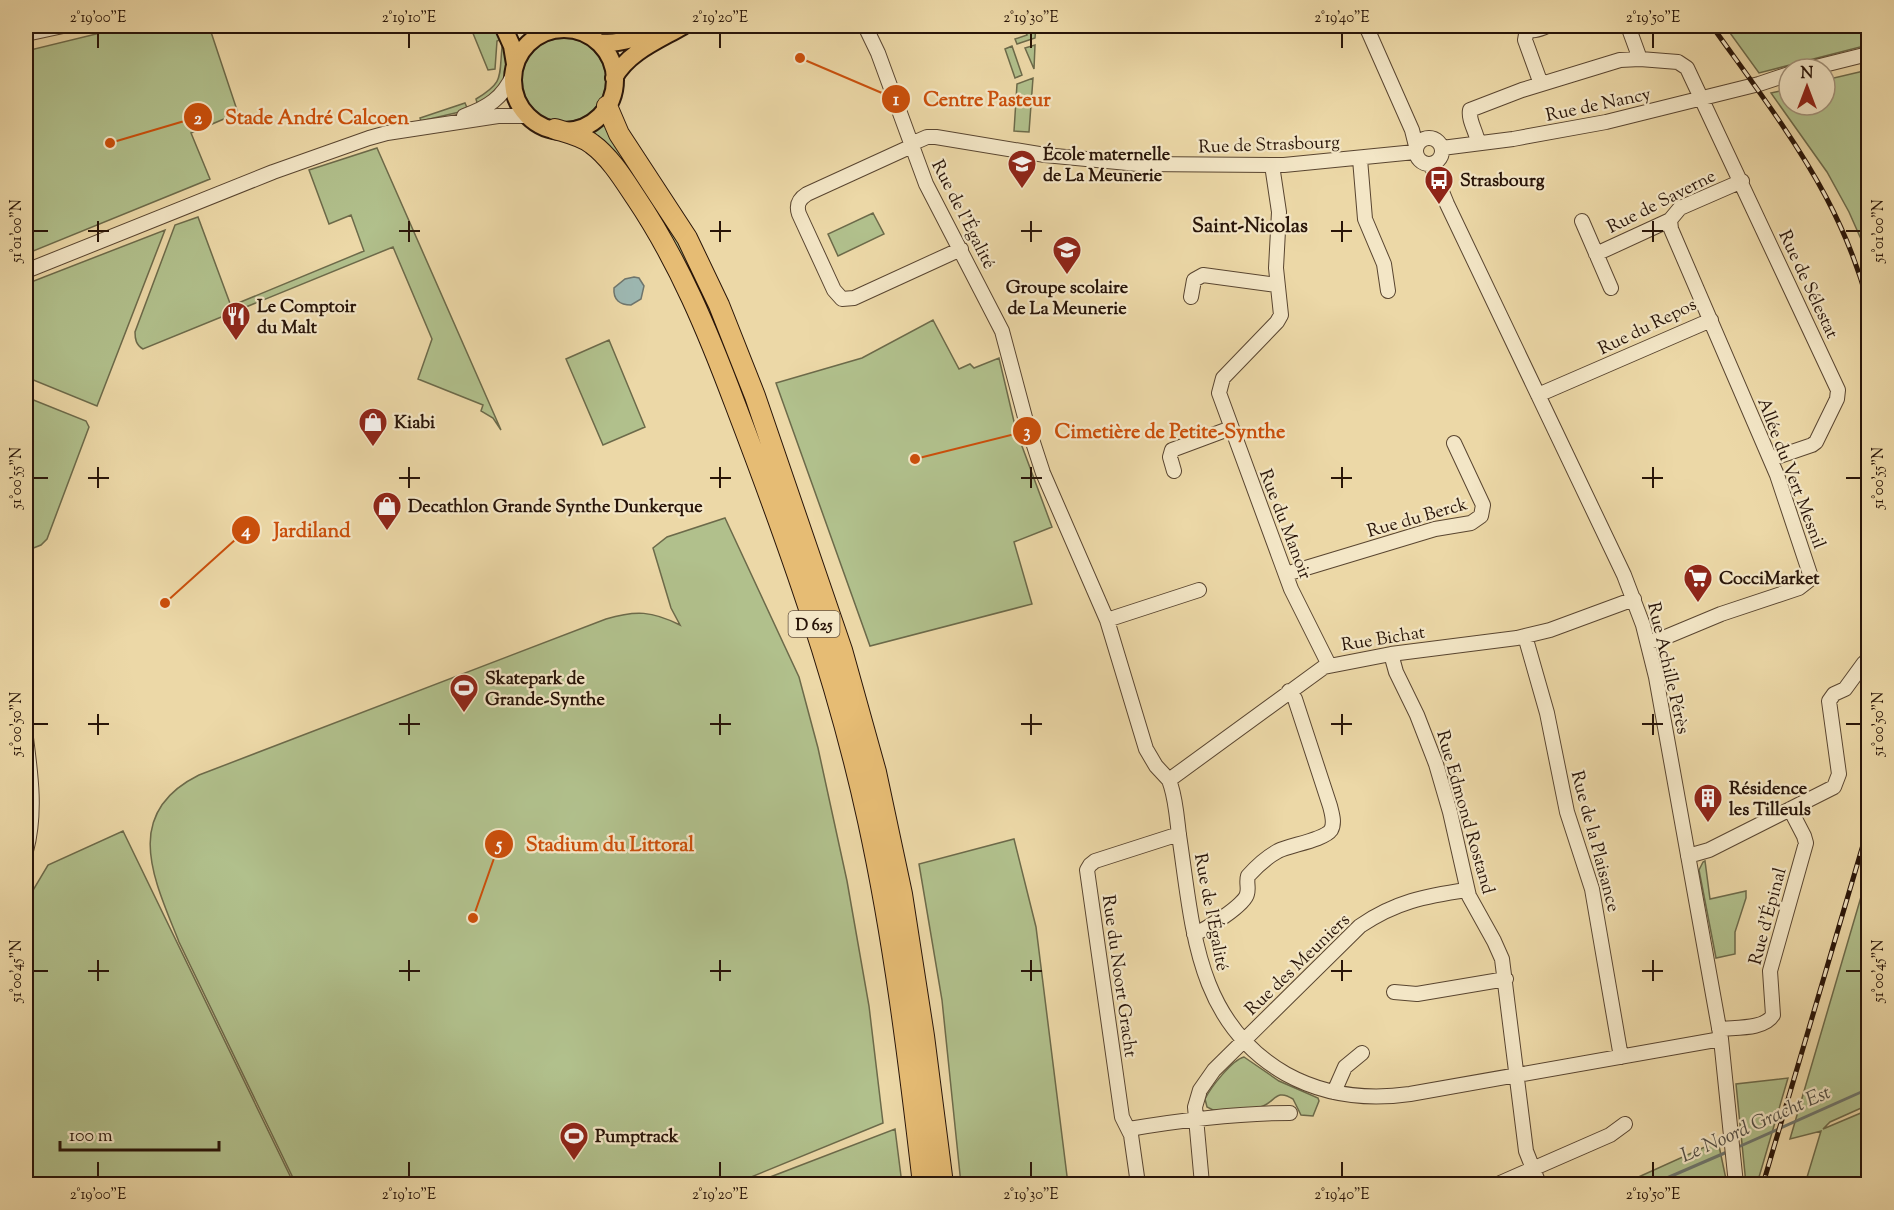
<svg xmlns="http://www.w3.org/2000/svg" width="1894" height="1210" font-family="'Sorts Mill Goudy',serif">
<rect width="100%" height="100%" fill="#ecd8a7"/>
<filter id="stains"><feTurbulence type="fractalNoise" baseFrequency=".00333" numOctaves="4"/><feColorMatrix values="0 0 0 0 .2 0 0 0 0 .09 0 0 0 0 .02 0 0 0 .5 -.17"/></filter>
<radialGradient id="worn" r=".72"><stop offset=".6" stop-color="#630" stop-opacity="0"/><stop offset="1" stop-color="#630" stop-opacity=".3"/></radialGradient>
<path fill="#b1c08c" stroke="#6c6a4a" stroke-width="1.5" d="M129,26H209L238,113L191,133L210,179L26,254V51Z
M470,26H495L502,39L497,41L495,69L488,70Z
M1036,26L1035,38L1017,44L1015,39L1027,35L1026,30Z
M1725,26H1868V45L1759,73Z
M522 80a42 42 0 1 1 84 0a42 42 0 1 1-84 0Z
M506,45L508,62L504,84L478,106L476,99C504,82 499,78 502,47Z
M1035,45L1034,69L1025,48Z
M1012,46L1022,75L1015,78L1005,49Z
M1868,70V255L1849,212L1827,172L1771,93L1789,89V105H1825V80Z
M1033,78L1029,132L1014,131L1017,84Z
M465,103L468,110L421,121L420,118Z
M605,119L681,245L717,321L820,600L696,288L588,131L597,127Z
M377,148L501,430L493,418L481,411L483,405L418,379L432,339L393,247L143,349C136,345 135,339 135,332L175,225L198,217L231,306L364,251L351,215L329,224L309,170Z
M873,213L884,234L838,256L828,234Z
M165,230L97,406L26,377V284Z
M933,320L959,369L970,364L974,368L999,358L1016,430L1052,527L1014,542L1032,604L870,646L776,383L862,358Z
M609,340L645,427L603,445L566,359Z
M26,397L86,421L89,427L47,539L41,545L26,551Z
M725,518L799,677L818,748L847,881L869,1006L883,1123L734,1184H296L179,942C155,881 120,814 199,775L606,619C636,610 652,611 680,625L671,608L653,548L667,537Z
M123,831L294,1184H26V902L48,865Z
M1014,839L1036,927L1068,1184H961L942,1000L919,864Z
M1705,861L1710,899L1746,891V898L1735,932V954L1716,958L1699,870L1703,862Z
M1868,873V1105L1830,1122L1823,1129L1868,1110V1184H1805L1821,1131L1790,1139Z
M1244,1057L1279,1081L1318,1098L1319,1101L1313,1116L1301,1115L1293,1099C1276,1088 1275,1102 1263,1106C1254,1110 1224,1109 1213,1110L1207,1107L1205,1099C1211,1087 1232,1060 1244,1057Z
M1788,1078L1757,1184H1746L1736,1084Z
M895,1129L902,1184H752Z
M1718,1141L1727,1184H1623Z"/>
<path fill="#9db8b2" stroke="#6e766e" stroke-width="1.5" d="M634,277L639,278L644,286L641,299L631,305C620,305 613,300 614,288L625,279Z"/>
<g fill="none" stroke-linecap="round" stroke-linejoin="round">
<path stroke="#6e766e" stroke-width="3" d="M1736,1148L1868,1089
M1653,1184L1727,1152"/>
<g stroke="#594530" stroke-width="16">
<path id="minor" d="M865,26L878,53L926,184L1002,331L1026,421L1043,473L1107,620L1146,749L1156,766L1169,780L1171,786C1176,802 1177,819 1179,835C1193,927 1195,1022 1286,1074C1324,1095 1368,1100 1410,1094L1721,1039
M1366,26L1412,130L1416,146
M1523,26C1531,34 1539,29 1548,26
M1628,26L1640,59
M1527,29L1525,40L1541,84
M26,34L63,26
M1808,69L1868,54
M464,116C487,108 503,98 513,75
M1416 151a13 13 0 1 1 26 0a13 13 0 1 1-26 0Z
M1478,143C1477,133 1468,120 1470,110L1522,90L1620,60L1640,59L1678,62L1687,68L1838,390L1837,399L1816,442L1812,445L1771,459
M911,144L927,137H936L1045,155L1138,164L1284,165L1415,152
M912,146L807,194C799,199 796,205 799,214L834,290L842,299L854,298L961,249
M1442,148L1513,139L1606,122L1759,84L1789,74
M1360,159L1365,219L1384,264L1388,291
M1272,165L1279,212L1276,268L1281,315L1277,322L1223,378L1219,393L1291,589L1329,665
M1431,165L1447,204L1624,575L1643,625L1656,677L1721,1039L1736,1184
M1582,221L1611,288
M1596,254L1670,220L1680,208L1742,181
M26,271L273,172L369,138L387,133L498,116H529
M1191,297L1194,280L1203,275L1277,285
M1538,395L1711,320
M1174,471L1170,457L1172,450L1231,428
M1286,574L1435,529L1471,523L1481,516L1483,505L1454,443
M1107,620L1199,590
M1525,636L1547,713L1567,812L1592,889L1621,1057
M1648,642L1661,639L1721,614L1799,588L1808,581L1810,574L1777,475L1671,229L1670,220
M1391,654L1396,672L1417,715L1436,764L1450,812L1469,896L1494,941L1502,959L1526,1151L1539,1184
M26,738C31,776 36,814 26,851
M1169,780L1324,667L1391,654L1517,638L1550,630L1634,599
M1688,856L1709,850L1834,787L1839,774L1829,701L1834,694L1845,689L1864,663
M1194,934C1205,930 1245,905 1247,894C1249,888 1246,882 1248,876C1256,867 1267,857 1278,851C1290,845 1324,840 1331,830C1335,823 1332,814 1330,806L1295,699L1289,691
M1394,992L1417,994L1506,979
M1719,1029C1735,1027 1764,1030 1773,1015L1770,971L1806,843L1804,836L1790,809
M1334,1092L1345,1067L1362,1053
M1129,1129C1183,1120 1235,1113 1290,1113
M1138,1184L1131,1135L1122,1117L1087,870L1090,865L1095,861L1179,834
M1202,1184L1195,1107L1200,1090L1214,1070L1360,926C1395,902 1425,896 1467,890
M1498,1184L1610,1135L1625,1124"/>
</g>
<g stroke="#281408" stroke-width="20">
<path id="major" d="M503,26L512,46L515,64
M513 80a51 51 0 1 1 102 0a51 51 0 1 1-102 0Z
M598,42C620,46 644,35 664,26
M614,78C628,52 659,40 683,26"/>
</g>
<g stroke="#281408" stroke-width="22">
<path id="highway" d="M607,106L619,134L687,238L719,305L755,396L842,650L876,772L902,894L924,1036L943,1184
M555,129C568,133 582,136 592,144C610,157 624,180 636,198C679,262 708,332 735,404C787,540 837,678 868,821C894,940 909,1063 923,1184"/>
</g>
<use href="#minor" stroke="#f3e6c6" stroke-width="14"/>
<use href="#major" stroke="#e6bc74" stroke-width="16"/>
<use href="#highway" stroke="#e6bc74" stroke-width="20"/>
<g stroke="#281408" stroke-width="5">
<path id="rail" d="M1712,26C1751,81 1794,137 1826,197C1844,231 1858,266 1868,303
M1763,1184L1868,828"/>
</g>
<use href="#rail" stroke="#f3e6c6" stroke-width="3" stroke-dasharray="9" stroke-linecap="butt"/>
</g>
<path fill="none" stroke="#281408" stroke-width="2" d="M98,33V48M409,33V48M720,33V48M1031,33V48M1342,33V48M1653,33V48M98,221V242M409,221V242M720,221V242M1031,221V242M1342,221V242M1653,221V242M33,231H48M88,231H109M399,231H420M710,231H731M1021,231H1042M1331,231H1352M1642,231H1663M1846,231H1861M98,467V488M409,467V488M720,467V488M1031,467V488M1342,467V488M1653,467V488M33,478H48M88,478H109M399,478H420M710,478H731M1021,478H1042M1331,478H1352M1642,478H1663M1846,478H1861M98,714V735M409,714V735M720,714V735M1031,714V735M1342,714V735M1653,714V735M33,724H48M88,724H109M399,724H420M710,724H731M1021,724H1042M1331,724H1352M1642,724H1663M1846,724H1861M98,960V981M409,960V981M720,960V981M1031,960V981M1342,960V981M1653,960V981M33,971H48M88,971H109M399,971H420M710,971H731M1021,971H1042M1331,971H1352M1642,971H1663M1846,971H1861M98,1162V1177M409,1162V1177M720,1162V1177M1031,1162V1177M1342,1162V1177M1653,1162V1177"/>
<defs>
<g id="school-pin" transform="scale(1.5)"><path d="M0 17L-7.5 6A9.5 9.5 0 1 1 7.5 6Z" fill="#8f2418" stroke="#f3e6c6"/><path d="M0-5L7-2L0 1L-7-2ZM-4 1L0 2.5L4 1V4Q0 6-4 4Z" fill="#fff"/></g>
<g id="bus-pin" transform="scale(1.5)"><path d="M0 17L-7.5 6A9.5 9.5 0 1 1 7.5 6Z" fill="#8f2418" stroke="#f3e6c6"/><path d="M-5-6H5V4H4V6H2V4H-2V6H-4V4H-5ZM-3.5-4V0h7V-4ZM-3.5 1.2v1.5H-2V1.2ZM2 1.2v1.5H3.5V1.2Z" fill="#fff"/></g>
<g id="restaurant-pin" transform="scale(1.5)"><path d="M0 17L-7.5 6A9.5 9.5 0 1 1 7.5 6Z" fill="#8f2418" stroke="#f3e6c6"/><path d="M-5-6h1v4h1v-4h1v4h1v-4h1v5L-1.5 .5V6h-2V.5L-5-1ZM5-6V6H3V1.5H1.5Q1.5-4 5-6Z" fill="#fff"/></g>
<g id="shop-pin" transform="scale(1.5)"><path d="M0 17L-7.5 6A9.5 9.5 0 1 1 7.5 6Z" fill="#8f2418" stroke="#f3e6c6"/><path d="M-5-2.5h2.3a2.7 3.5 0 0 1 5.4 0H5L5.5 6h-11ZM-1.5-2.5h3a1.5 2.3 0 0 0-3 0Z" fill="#fff"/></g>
<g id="supermarket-pin" transform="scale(1.5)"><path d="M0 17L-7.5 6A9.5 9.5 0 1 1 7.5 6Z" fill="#8f2418" stroke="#f3e6c6"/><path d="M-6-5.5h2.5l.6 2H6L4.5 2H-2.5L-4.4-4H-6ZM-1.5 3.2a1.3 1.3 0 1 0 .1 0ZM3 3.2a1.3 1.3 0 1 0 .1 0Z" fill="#fff"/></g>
<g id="stadium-pin" transform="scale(1.5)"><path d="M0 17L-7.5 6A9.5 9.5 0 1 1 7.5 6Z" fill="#8f2418" stroke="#f3e6c6"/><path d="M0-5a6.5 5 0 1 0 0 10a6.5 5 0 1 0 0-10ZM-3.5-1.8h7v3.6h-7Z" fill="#fff"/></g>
<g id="building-pin" transform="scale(1.5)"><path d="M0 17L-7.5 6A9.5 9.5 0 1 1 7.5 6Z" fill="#8f2418" stroke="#f3e6c6"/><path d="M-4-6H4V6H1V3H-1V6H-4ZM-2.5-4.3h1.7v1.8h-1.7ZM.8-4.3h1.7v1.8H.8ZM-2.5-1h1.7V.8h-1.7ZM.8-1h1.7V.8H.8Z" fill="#fff"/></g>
</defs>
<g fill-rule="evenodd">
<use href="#school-pin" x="1022" y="164"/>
<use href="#bus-pin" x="1439" y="180"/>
<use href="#school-pin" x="1067" y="250"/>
<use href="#restaurant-pin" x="236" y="316"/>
<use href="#shop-pin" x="373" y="422"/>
<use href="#shop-pin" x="387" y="506"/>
<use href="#supermarket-pin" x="1698" y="578"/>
<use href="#stadium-pin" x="464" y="688"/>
<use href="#building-pin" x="1708" y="798"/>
<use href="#stadium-pin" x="574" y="1136"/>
</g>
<g text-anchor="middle" stroke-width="4.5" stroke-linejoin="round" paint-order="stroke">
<rect fill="#f3e6c6" stroke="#655341" stroke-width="1.5" x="788.5" y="611" width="51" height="26" rx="4.5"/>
<g font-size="16" font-weight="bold" fill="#281408">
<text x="814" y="630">D 625</text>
</g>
<g font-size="18" fill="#281408" stroke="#f3e6c6">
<text transform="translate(1598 104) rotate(-12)" y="6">Rue de Nancy</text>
<text transform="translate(1269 144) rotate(-2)" y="6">Rue de Strasbourg</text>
<text transform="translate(1661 201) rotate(-27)" y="6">Rue de Saverne</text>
<text transform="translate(964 214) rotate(63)" y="6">Rue de l'Égalité</text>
<text transform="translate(1809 284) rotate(65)" y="6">Rue de Sélestat</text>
<text transform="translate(1647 326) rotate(-26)" y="6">Rue du Repos</text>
<text transform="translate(1792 473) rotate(69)" y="6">Allée du Vert Mesnil</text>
<text transform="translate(1417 517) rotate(-16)" y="6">Rue du Berck</text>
<text transform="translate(1286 524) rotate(69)" y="6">Rue du Manoir</text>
<text transform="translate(1383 638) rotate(-9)" y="6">Rue Bichat</text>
<text transform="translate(1669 668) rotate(77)" y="6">Rue Achille Pérès</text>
<text transform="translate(1466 812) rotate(74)" y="6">Rue Edmond Rostand</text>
<text transform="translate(1596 841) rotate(75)" y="6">Rue de la Plaisance</text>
<text transform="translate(1212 912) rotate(79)" y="6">Rue de l'Égalité</text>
<text transform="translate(1767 916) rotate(-75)" y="6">Rue d'Épinal</text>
<text transform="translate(1297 964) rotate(-44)" y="6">Rue des Meuniers</text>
<text transform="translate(1120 976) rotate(82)" y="6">Rue du Noort Gracht</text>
</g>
<g font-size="18" font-weight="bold" fill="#281408" stroke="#f3e6c6" text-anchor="start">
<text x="1043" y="160">École maternelle<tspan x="1043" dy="21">de La Meunerie</tspan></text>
<text x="1460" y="186">Strasbourg</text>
<text x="1067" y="293" text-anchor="middle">Groupe scolaire<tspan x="1067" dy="21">de La Meunerie</tspan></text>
<text x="257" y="312">Le Comptoir<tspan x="257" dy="21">du Malt</tspan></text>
<text x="394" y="428">Kiabi</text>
<text x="408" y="512">Decathlon Grande Synthe Dunkerque</text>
<text x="1719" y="584">CocciMarket</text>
<text x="485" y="684">Skatepark de<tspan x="485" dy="21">Grande-Synthe</tspan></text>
<text x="1729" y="794">Résidence<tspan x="1729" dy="21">les Tilleuls</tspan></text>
<text x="595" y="1142">Pumptrack</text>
</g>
<g font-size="20" font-weight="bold" fill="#281408" stroke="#f3e6c6">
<text x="1250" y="232">Saint-Nicolas</text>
</g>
<g font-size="20" font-style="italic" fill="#514d44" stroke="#f3e6c6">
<text transform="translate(1755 1123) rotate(-24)" y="7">Le Noord Gracht Est</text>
</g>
</g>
<path fill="none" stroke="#cb4f0b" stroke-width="2" d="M800 58L896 99M110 143L198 117M915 459L1027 431M165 603L246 530M473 918L499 844"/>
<g fill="#cb4f0b" stroke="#f3e6c6" stroke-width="2">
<circle cx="800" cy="58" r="6"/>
<circle cx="110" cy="143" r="6"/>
<circle cx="915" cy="459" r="6"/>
<circle cx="165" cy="603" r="6"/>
<circle cx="473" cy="918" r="6"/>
<circle cx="896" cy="99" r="15"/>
<circle cx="198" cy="117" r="15"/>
<circle cx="1027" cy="431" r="15"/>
<circle cx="246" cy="530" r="15"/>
<circle cx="499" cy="844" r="15"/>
</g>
<g font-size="18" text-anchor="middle" font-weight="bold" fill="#fff">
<text x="896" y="105">1</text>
<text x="198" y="124">2</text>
<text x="1027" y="437">3</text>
<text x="246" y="536">4</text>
<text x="499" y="850">5</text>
</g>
<g font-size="20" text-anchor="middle" font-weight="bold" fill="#cb4f0b" stroke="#f3e6c6" stroke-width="4.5" stroke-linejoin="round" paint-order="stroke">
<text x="987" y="106">Centre Pasteur</text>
<text x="317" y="124">Stade André Calcoen</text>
<text x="1170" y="438">Cimetière de Petite-Synthe</text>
<text x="312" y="537">Jardiland</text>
<text x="610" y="851">Stadium du Littoral</text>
</g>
<rect width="1894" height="1210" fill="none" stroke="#ecd8a7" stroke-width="66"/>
<g transform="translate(1807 87)"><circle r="28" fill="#f3e6c6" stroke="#a2927a" stroke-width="1.5"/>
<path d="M0-4.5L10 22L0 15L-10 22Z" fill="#8f2418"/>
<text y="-9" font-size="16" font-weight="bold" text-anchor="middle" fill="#281408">N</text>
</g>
<path d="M60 1141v9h159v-9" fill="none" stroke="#281408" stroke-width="3"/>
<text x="69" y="1141" font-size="18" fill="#281408" stroke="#f3e6c6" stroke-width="4.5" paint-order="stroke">100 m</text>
<rect x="33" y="33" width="1828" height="1144" fill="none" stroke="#281408" stroke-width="2"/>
<g font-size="15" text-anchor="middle" fill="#281408">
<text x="98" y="22">2°19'00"E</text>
<text x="409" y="22">2°19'10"E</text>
<text x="720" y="22">2°19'20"E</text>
<text x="1031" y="22">2°19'30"E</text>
<text x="1342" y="22">2°19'40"E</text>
<text x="1653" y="22">2°19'50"E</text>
<text transform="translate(16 231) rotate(-90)" y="5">51°01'00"N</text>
<text transform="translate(1878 231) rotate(-90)" y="5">51°01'00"N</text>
<text transform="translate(16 478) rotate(-90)" y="5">51°00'55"N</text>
<text transform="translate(1878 478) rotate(-90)" y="5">51°00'55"N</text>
<text transform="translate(16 724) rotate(-90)" y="5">51°00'50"N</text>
<text transform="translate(1878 724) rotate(-90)" y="5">51°00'50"N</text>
<text transform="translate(16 971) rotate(-90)" y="5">51°00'45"N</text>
<text transform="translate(1878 971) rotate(-90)" y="5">51°00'45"N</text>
<text x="98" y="1199">2°19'00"E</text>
<text x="409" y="1199">2°19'10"E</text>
<text x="720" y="1199">2°19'20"E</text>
<text x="1031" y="1199">2°19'30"E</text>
<text x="1342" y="1199">2°19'40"E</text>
<text x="1653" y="1199">2°19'50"E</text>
</g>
<rect width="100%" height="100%" filter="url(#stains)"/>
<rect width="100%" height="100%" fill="url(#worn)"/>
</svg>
